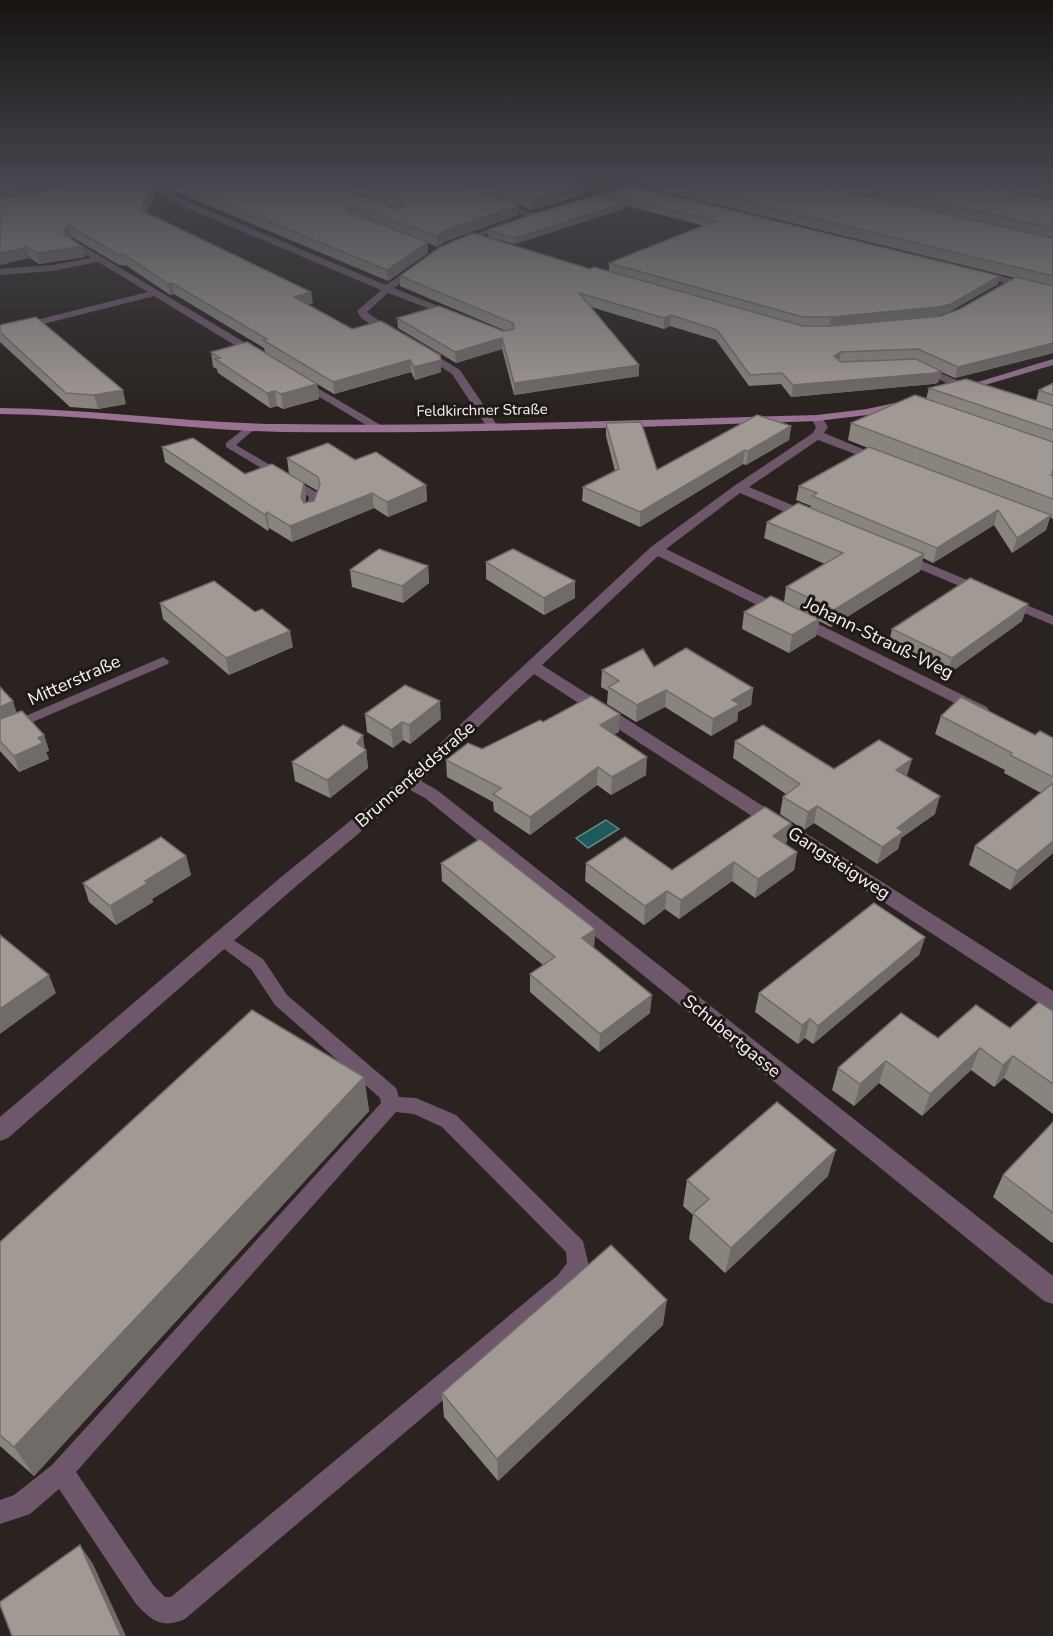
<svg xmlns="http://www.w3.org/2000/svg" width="1053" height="1636" font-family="'Nunito Sans',sans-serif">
<rect width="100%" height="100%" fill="#2a231f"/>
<path fill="#582b0a" d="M561,178H654L607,194Z"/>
<path fill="#1e5a5b" stroke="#608888" stroke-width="1.5" d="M606,820L619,829L588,848L576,838Z"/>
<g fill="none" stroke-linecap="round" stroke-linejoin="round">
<path fill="#6e566b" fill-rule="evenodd" d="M250,424L258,426L236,445L318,493L320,499L314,516H306L305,514L309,497L226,447V443Z
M163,657L169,661L168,664L0,736V727Z
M222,933L263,959L287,995L396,1088L399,1097L416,1098L456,1115L583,1241L589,1266L574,1289L185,1619C162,1629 152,1621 136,1604L59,1489L30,1514L0,1524V1500L14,1495L52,1465L381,1103L380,1098L275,1005L251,969L216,943L214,939L216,935ZM396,1112L414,1114L442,1127L566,1252L567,1263L558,1275L171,1597H165L154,1586L76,1472Z"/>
<path fill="#6e566b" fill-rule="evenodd" d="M138,178L193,204L386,285L416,264H422V268L394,288L462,316L454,318L388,293L367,312L398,334L389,336L361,318L357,311L381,290L187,208L129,179Z
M648,178H661L583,204L576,202Z
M493,200H499L536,215L529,217L493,204Z
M507,221L514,223L461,245L454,243Z
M72,239L264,354L265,356L256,358L154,296L0,335V329L148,292L98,262L52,271L0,275V269L52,265L91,258L69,244L68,242Z
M976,270L1053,289V295L973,275V271Z
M420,346L460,370L497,425L495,427H487L452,374L416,351V347Z
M918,363L979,390L981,392L979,394H971L914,368V364Z
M297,376L379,424L381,426L375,429L371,428L293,381V377Z
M817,415L821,416L828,427L824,433L889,460L887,463H879L818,440L749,487L816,515L818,518L816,521H806L740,493L666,549L987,707L989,710L987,713H975L658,556L542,665L1053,991V1010L1046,1008L534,674L421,781L437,790L1053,1276V1304L1044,1301L425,798L410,790L294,888L8,1138L0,1141V1117L280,878L403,778L651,547L734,486L813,433L816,427L811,418Z
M900,552L1053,616V625L895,559L893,556L895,553Z"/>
<path fill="#987193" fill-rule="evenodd" d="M1053,359V365L958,393L952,390Z
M908,400L912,401V405L867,415L817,421C639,427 460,434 281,432C187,430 94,415 0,414V408C94,409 187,423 281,424C460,427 639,420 817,415L867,409Z"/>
</g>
<path fill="#8a847f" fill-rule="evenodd" d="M0,178L155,195L147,212L313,303L308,305L352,329L441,372L415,380L411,372L334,394L317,384L319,399L283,409L277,406L270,408L218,373L217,369L213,367L211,352H265L264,348L174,294L170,295L127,266L119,265L72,237L70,238L82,246L85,257L39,264L30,258Z
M143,178H561L582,195L532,210L464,185L518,205V215L444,242L437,247L428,243V253L388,281Z
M646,178H1053V353L955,378L941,372L938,383L932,384L791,397L781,384L749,386L716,340L670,326L664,329L591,307L639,365V376L514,395L502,349L456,363L398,328L397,318L503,331H506L400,286V276L590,269L609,271V263L704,226L623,205V209L515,244L488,237V230L605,197V194L1000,276L998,284L949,312L937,316H941L960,309L1015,278L645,187Z
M0,325L126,404L98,409L70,407L0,342Z
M1053,383V519L1050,517L1046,530L1012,553L994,525L933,563L923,558L920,571L831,627L819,621L816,636L789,653L742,629L744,612L784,602L786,587L825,564L764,538L767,522L810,508L811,506L796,500L799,486L868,448L848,440L851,423L926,399L929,388L1036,401L1039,390Z
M606,423L657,470L791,426L789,440L746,465L743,464L640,527L582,501L583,487L615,471L606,436Z
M162,447L245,474H289L287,458L355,460L426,485L427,501L388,517L374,508L292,542L269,528L268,531L165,462ZM304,483L318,491L314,501L305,502L306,498Z
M486,562L575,598L544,615L486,579Z
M428,566L429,583L403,603L352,587L350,570Z
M160,603L293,647L229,675L163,619Z
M1028,604L1022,621L947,675L888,646L892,629Z
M654,667L753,688L751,705L738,712L737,721L711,736L665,707L636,722L607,704L608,691L601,687L602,670Z
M0,687L17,713L44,735L49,751L46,752L49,759L19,772L0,751Z
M365,714L441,719L410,744L403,740L393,748L367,732Z
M941,716L1053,738V853L1010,890L969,865L975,846L1041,793L1004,773L1005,770L935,734Z
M543,722L619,732L614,734L646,775L611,795L597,785L530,835L494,811L493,802L447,777L446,760L482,749Z
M735,741L834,769L912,759L906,777L935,814L901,838L898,849L877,864L814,823L804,830L780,814L783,797L786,794L733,758Z
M364,749L366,750L368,768L330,798L295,781L292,762Z
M787,842L785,843L797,852L794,870L755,898L732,881L679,919L665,909L644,925L585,881L586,863L672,870Z
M186,856L191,875L152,899L153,902L116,925L89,902L83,883Z
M441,863L595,929L594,948L650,1013L599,1052L530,992V974L543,965L442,881Z
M925,937L919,955L813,1044L805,1038L798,1044L755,1012L759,993Z
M1053,1011V1114L1004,1078L994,1087L971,1070L922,1116L879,1083L854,1106L832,1090L838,1068L938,1038L1010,1028Z
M364,1077L369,1111L34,1476L0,1446V1242Z
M1053,1122V1242L1052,1243L993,1197L1003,1175Z
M828,1176L725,1273L689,1239L693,1215L683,1206L687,1180Z
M663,1325L498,1481L444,1417L442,1393Z"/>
<path fill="#716b68" d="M59,178H107L0,201V191Z
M153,185L155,195L143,220L141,210Z
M582,185V195L532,210V200Z
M623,203V209L515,244V238Z
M518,205V215L444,242L437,247V236L444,231Z
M347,206H354L355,216H348Z
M69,226L72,237L66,241L63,231Z
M428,242V253L388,281L387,270Z
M82,246L85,257L39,264L37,253Z
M27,247L30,258L0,265V253Z
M1000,276L998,284L949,312L937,316L830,326L831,317Z
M172,283L174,294L170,295L168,284Z
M311,292L313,303L295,308L294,297Z
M671,315L670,326L664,329V318Z
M502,338V349L456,363L455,352Z
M1053,343V353L955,378L958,367Z
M841,352L839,363L834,356Z
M410,360L411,372L334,394L333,382Z
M441,360V372L415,380L414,367Z
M639,365V376L514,395V383Z
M941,371L938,383L932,384L791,397L793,385Z
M317,384L319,399L283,409L281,394Z
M123,390L126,404L98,409L94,395Z
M275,391L277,406L270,408L267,393Z
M791,426L789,440L746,465L748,451Z
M745,450L743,464L640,527V512Z
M304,483L306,498L303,513L301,498Z
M426,485L427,501L388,517L387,502Z
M372,493L374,508L292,542L290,526Z
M998,510L994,525L933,563L937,548Z
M267,512L269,528L268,531L265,515Z
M1051,515L1046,530L1012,553L1017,538Z
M924,554L920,571L831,627L834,610Z
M428,566L429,583L403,603L402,586Z
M575,581V598L544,615V598Z
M1028,604L1022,621L947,675L952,658Z
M819,619L816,636L789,653L792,635Z
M290,631L293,647L229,675L226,658Z
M753,688L751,705L738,712L737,721L711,736L713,719L732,700Z
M666,690L665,707L636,722L637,705Z
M13,701L18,717L0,725V707Z
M440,701L441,719L410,744L409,725Z
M620,714L619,732L599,742L600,725Z
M402,722L403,740L393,748L391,730Z
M44,735L49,751L46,752L49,759L19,772L14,756L38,738Z
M363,735L365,751L366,750L368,768L330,798L327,780Z
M647,757L646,775L611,795L612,777Z
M912,759L907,776L891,788L896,770Z
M598,767L597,785L530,835V817Z
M940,796L935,814L901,838L898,849L877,864L882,847L897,828Z
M817,806L814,823L804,830L808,812Z
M791,823L787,842L770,854L773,836Z
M1053,841V853L1010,890L1017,871Z
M797,852L794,870L755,898L758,879Z
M186,856L191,875L152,899L153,902L116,925L110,906L145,881Z
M734,862L732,881L679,919L681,900Z
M667,891L665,909L644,925L645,906Z
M595,929L594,948L582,938Z
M925,937L919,955L813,1044L818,1026Z
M49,975L56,993L0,1034V1009Z
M652,995L650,1013L599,1052L600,1034Z
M810,1019L805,1038L798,1044L802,1025Z
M980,1048L971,1070L922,1116L930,1094Z
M1013,1056L1004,1078L994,1087L1003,1065Z
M886,1061L879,1083L854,1106L860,1084Z
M364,1077L369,1111L34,1476L14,1447Z
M836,1150L828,1176L725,1273L731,1248Z
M667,1300L663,1325L498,1481L497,1459Z
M80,1545L93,1564L126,1636H121Z"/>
<path fill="#a19994" stroke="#716b68" stroke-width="1.5" d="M0,178H59L0,191Z
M103,178H138L153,185L141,210L311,292L294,297L352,329L381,321L440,355L441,360L414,367L410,360L333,382L263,340L267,339L172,283L168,284L125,255L117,254L69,226L63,231L64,234L82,246L37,253L27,247L0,253V199Z
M164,178H323L395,209L405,206L404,203L345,178H446L518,205L444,231L437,236L354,206H347L348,212L428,242L387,270Z
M472,178H561L582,185L532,200Z
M646,178H790L1053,238V276Z
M828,178H950L1053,200V228Z
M990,178H1053V191Z
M630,185L1000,276L951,304L938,307L831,317H803L609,263L715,221L605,194Z
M599,195L623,203L515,238L488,230L536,213Z
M473,233L590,269L594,267L803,326H832L941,316L960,309L1016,277L1053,286V343L958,367L918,349L841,352L834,356L841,362L916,359L941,371L935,373L793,385L782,373L750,375L717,330L671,315L664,318L579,293L639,365L514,383L502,338L455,352L397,318L439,306L503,331L514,329L513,323L400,276L440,247Z
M36,317L123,390L94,395L66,393L0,332V325Z
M247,342L317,384L281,394L275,391L267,393L215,359L220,358L211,352Z
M966,379L1053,406V430L929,388Z
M1053,383V395L1039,390Z
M915,395L1053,442V471L1052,472L1053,474L1051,475L1053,476V499L851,423Z
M757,415L791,426L748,451L745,450L640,512L583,487L619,469L606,423L641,422L657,470Z
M193,438L245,474L272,464L304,483L301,498L304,503L314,501L320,484L318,477L287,458L328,443L355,460L376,452L426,485L387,502L372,493L290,526L267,512L265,515L162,447Z
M869,447L1051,515L1017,538L998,510L937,548L812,496L817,493L799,486Z
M798,503L924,554L834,610L786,587L843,553L767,522Z
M379,549L428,566L402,586L350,570Z
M513,549L575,581L544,598L486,562Z
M970,578L1028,604L952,658L892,629Z
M214,581L255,612L262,609L290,631L226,658L160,603Z
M771,596L819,619L792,635L744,612Z
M686,648L753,688L732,700L740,704L713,719L666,690L637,705L608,687L619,681L602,670L643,649L654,667Z
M405,685L440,701L409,725L402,722L391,730L365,714Z
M0,687L13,701L0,707Z
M591,696L620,714L600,725L647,757L612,777L598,767L530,817L493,794L501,788L446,760L468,743L482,749L540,720L543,722Z
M961,697L1035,735L1040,731L1053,738V777L1010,755L1012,753L941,716Z
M22,711L44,735L38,738L43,743L14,756L0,741V719Z
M343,725L363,735L357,743L366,750L327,780L292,762Z
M763,725L834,769L879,740L912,759L896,770L940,796L897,828L903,832L882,847L817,806L808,812L783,797L800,784L735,741Z
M1053,783V841L1017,871L975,846Z
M765,807L791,823L773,836L797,852L758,879L734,862L681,900L667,891L645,906L586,863L625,837L672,870Z
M161,837L186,856L145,881L148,883L110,906L83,883Z
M480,839L595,929L582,938L652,995L600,1034L530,974L555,957L441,863Z
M874,903L925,937L818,1026L810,1019L802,1025L759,993Z
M0,935L49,975L0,1009Z
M1039,1002L1053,1011V1084L1013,1056L1003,1065L980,1048L930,1094L886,1061L860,1084L838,1068L901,1013L938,1038L976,1005L1010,1028Z
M252,1010L364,1077L14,1447L0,1435V1242Z
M777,1102L836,1150L731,1248L693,1213L709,1199L687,1180Z
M1053,1122V1213L1003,1175Z
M611,1245L667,1300L497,1459L442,1393Z
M80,1545L121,1636H12L0,1605V1602Z"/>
<linearGradient id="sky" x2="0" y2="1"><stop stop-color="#171311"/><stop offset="0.44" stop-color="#44454d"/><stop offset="1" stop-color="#44454d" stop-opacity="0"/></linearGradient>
<rect width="1053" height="407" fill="url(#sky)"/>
<g text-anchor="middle" stroke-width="6" stroke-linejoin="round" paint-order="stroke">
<g font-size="15" fill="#f9f4f1" stroke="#201a16">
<text transform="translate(482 410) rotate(-1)" y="5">Feldkirchner Straße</text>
</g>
<g font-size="18" fill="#f9f4f1" stroke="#201a16">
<text transform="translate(879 638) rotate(26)" y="6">Johann-Strauß-Weg</text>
<text transform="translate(74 680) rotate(-24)" y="6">Mitterstraße</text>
<text transform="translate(415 774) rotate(-41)" y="6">Brunnenfeldstraße</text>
<text transform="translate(839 863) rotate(33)" y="6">Gangsteigweg</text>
<text transform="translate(732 1036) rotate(39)" y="6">Schubertgasse</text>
</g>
</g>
</svg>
